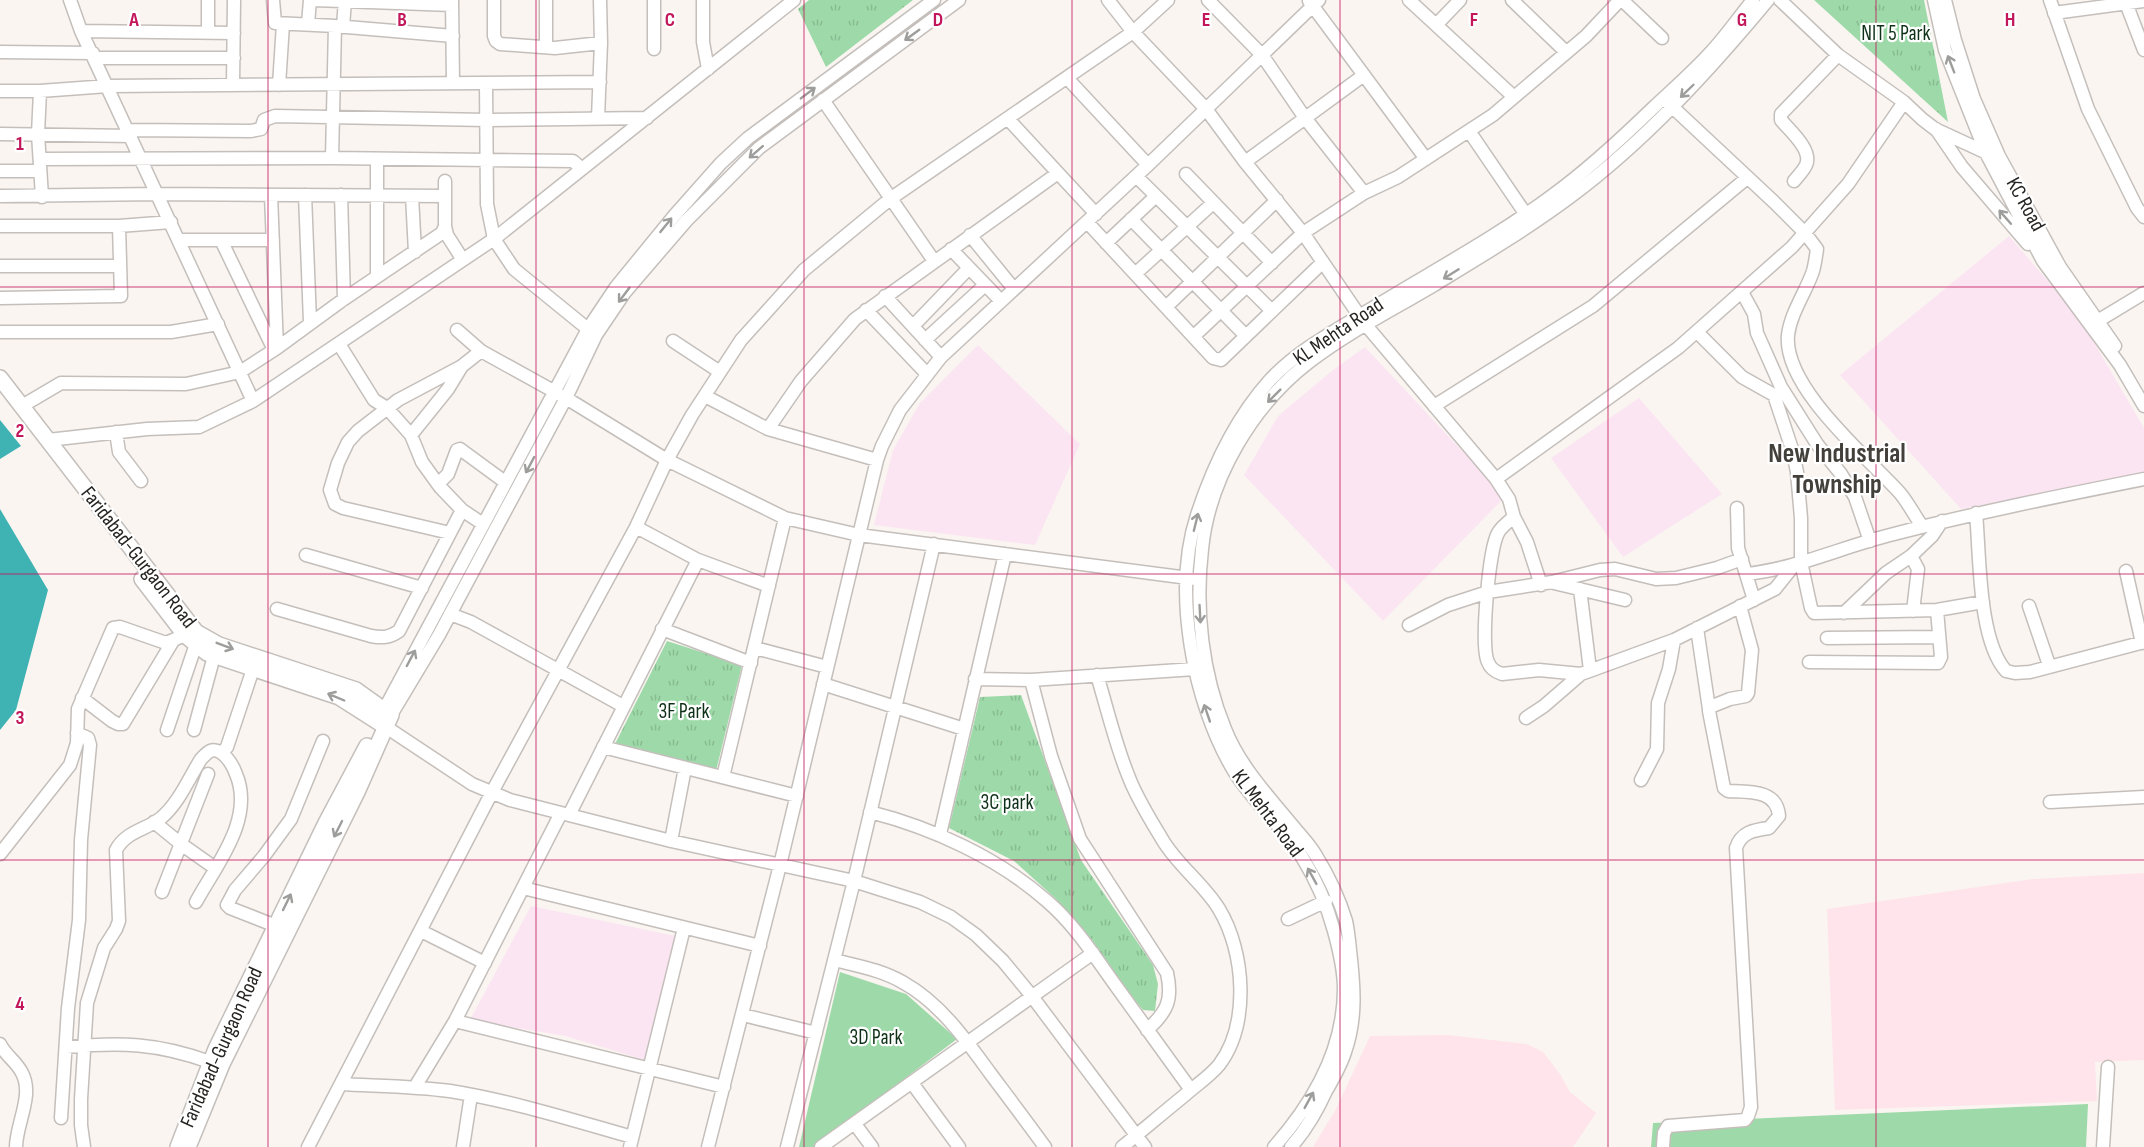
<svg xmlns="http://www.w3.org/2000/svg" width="2144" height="1147" font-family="'Sofia Sans Condensed',sans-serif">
<defs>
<pattern id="park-tufts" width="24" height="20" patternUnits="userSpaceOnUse" patternTransform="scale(1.5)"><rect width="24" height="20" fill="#9edaa9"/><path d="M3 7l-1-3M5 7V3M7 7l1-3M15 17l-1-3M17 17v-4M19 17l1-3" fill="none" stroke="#88bb91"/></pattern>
</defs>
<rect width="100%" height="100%" fill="#faf5f1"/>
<path fill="#fbe5f3" d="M2009,236L2079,317L2144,428V473L1961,509L1840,375Z
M978,345L1080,444L1035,545L874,525L893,450L920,403Z
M1365,347L1505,497L1383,621L1244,475L1278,416L1333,370Z
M1639,398L1722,494L1623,557L1551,458Z
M531,906L676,936L645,1060L565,1036L470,1020Z"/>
<path fill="#ffe4eb" d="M2144,873V1060L2095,1062L2097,1101L1835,1110L1827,909L2033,879Z
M1448,1035L1527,1044L1543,1052L1560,1074L1570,1092L1596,1113L1573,1147H1313L1336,1109L1370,1036Z"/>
<path fill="url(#park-tufts)" d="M809,0H913L826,67L798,9Z
M1814,0H1924L1948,122Z
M667,641L742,665L716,771L614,746Z
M1021,695L1081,860L1153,965L1158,984L1155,1011L1143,1010L1114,974L1093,941L1055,898L1014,861L949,828L980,697Z"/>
<path fill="#9edaa9" d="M840,972L906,994L957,1039L814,1147H799Z
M2088,1104L2086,1147H1651L1653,1123Z"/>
<path fill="#3fb2b3" d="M0,420L21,446L0,459Z
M0,509L48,590L16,710L0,730Z"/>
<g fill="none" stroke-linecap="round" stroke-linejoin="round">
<g stroke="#c4bfbb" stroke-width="15">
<path id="minor" d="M70,0L81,31L253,401
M273,0L275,23L335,26L453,36
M314,0L452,5
M452,0L453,83
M494,0V36L496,41L500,44L555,48L601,43L598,118
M546,0V47
M600,0L601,43
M654,0V49
M703,0V42L708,69
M1108,0L1133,32L1206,109L1245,162L1303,233L1365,324L1496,479L1678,348L1792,247L1848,184L1904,102
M1208,0L1262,55L1305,118L1364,193
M1409,0L1514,97
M1512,0L1566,52
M1622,0L1662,38
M1780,0L1838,55L1904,102L1922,119L1935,129L1987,153
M1934,0L1945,50L1986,153L2043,261L2120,365L2144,406
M1945,0L1955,40L1974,99L1999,156L2060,267L2115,346
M2050,0L2088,109L2137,208L2144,217
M1309,1L1426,159
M2126,3L2144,50
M2054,13L2144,1
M308,24L310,0
M1436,25L1460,0
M343,27L345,0
M81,31L234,33
M208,32V0
M0,52L93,53
M96,58H234
M1067,78L1148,165
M486,83L487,204L494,239L514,269L594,334
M233,85L234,0
M279,85L283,24
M0,91H40L108,86L600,82
M40,91L38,134L42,197
M823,100L934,261
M1666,101L1774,202L1805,233L1817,249C1816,256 1815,264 1813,271C1806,292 1791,312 1788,335C1783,387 1866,456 1899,492C1908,502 1914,515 1922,526
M1008,119L1096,214
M1936,129L1962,167L2028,244
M129,130L251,131L261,129L264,120L275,116L487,120L647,118
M1469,131L1529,219
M0,134L131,136
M332,158L335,26
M40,159L332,158L573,161L582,169
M377,159V276
M1245,162L1364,75
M0,171H40
M1186,174L1272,263
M1136,176L1271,310
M1794,181C1798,176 1804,170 1806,165C1813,150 1789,130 1781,120V114L1838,55
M271,195L277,348
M305,195L310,322
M341,195L344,299
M0,196L158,194L445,196
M412,196L415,252
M1131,219L1246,336
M1087,222L1213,358L1221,360L1323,262
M0,226H119L171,222
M445,226L447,235L463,260
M970,235L1014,289
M179,240H273
M221,240L274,350
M1106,243L1156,196
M951,249L1001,301
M0,266H120
M1135,274L1213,203
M1742,292L1754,314L1757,333L1781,387L1817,444L1841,474L1855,497L1870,541
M885,296L941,357
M0,298L121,296L119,226
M1166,307L1277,200
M866,310L927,374
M2091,325L2144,293
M913,326L969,268
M457,330L481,351L566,398L667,460L785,518L859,535L1196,579
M0,332H171L218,324
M1697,332L1742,377L1774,395L1793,452L1797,472L1801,518V562L1811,608L1814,613L1937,610L1983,602
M1194,336L1303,233L1364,193L1398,177L1493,115L1586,36L1620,0
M925,340L985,285
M673,341L720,372
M339,344L374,400L387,408L411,435L422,462L440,487L462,510L483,524
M705,396L768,429L877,460
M22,406L61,383L186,384L240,372L277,348L344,299L442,233L445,226V181
M1434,406L1593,306L1747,178
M768,429L801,381L855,319L1058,173
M116,432L119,452L141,481
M411,435L448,389L462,366L481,351
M48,440L147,429L199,427L253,401L494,239L794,0
M1496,479L1509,499L1514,517C1509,521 1501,527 1498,533C1489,549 1480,647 1488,662C1490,668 1496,672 1502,674L1539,670L1581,674
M438,484L448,474L457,450L460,449L505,482
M1737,508L1738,548L1754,600
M1976,513C1980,555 1978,640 2006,671L2015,673L2030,672L2144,642
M1514,517L1527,542L1541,585
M636,527L698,560L769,586
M450,533L343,508L335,504L330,490L338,463L348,442L358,431L398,400L462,366
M306,555L422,588
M1911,556L1918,569L1913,611
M2126,571L2142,643
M1746,574C1795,569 1842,547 1890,535C1974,513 2059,496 2144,479
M1554,583L1625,600
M1580,589L1590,670
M2029,606L2049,665
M277,609L371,636C382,638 389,638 399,631L462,510
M1844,613L1886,573L1911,556L1932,536L1942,521
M450,614L471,622L623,706
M1409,625L1448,605L1488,592L1552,582L1600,570L1615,569L1656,579L1676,578L1717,568L1742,559
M1697,628L1709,709
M662,629L751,663
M1827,638L1938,637
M755,648L827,667
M1809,662L1938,663L1941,657L1937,610
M1097,675C1107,708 1115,743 1128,775C1136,797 1150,819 1162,839C1177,865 1203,883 1219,909C1245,952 1250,1024 1219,1065C1209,1077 1196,1085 1185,1095C1164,1112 1143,1130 1122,1147
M975,679L1031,680L1195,669
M1031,680L1051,756L1080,839L1167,973C1173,1000 1167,1012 1147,1030
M823,684L964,729
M82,698L112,721L118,724H123L173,641
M384,710L588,329L616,287L674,216L721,163L748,138L934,0
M391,715L439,635L495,530L566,398L596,335L625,292L686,221L759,148L959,0
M1526,718L1544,706L1581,674L1674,640L1775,589L1795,564
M386,727L472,784L510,800L671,841L854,881L920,902L951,917L976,935L1003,961L1031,995L1145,1147
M167,730L196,644
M194,730L214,656
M603,747L797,796
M222,753L227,747L253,669
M723,777L785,518
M1641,780L1657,749L1658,703L1669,669L1674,640
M2050,802L2144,797
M870,812C933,828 998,858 1047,901C1075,925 1095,957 1116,986C1141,1021 1166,1055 1191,1090
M569,815L698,560
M154,822L181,844L215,868
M940,834L1005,554
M671,841L685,768
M0,854L70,765L77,743L78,709L113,628L120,627L166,643L185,635L191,628
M523,888L760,946
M162,892L208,774
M1288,919L1326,901
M276,926L230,908L227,905L235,890L264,856L291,819L323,741
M421,931L485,963
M834,960C858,966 882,970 904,983C940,1003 966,1040 990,1073C1008,1097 1027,1122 1045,1147
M743,1015L816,1033
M455,1021L724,1087
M0,1044C5,1055 17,1062 22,1073C34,1095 16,1124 16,1147
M66,1047C121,1042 157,1043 210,1062
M912,1083L959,1147
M341,1084C377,1086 414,1086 450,1091C512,1101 572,1120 632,1137
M415,1087L455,1021L561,813
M61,1118L68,1008L79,920L81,840L90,745L88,738L77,733
M855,1124L872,1147
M84,1147L81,1125V1099L87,1003L104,948L116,929L119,921L116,850C126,831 146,830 161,818C179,803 189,778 201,759C207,753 211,747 220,752C228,757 233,766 236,774C255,819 216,865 196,902
M308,1147L491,794L636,527L667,460L692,415L741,340L804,270L890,199L1133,32L1168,0
M463,1147L471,1095
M630,1147L684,928
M708,1147L780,865L877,460L882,446L900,410L941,357L1148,165L1319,0
M787,1147L854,881L934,544
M821,1147L1093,953
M1274,1147C1313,1103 1344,1049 1344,989C1344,971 1339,949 1334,931C1327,905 1317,881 1302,857C1283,827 1253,802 1234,771C1193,703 1172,591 1197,515C1213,466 1235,419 1270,380C1297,351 1333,332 1366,312C1429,273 1494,239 1553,195C1589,169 1621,139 1653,108C1672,90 1693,72 1711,52C1726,36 1739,17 1753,0
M1291,1147C1305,1131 1317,1111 1326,1091C1333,1079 1341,1065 1345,1052C1357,1018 1354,985 1350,950C1349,940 1348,930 1346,921C1339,898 1328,875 1315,854C1309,844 1300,835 1292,825C1268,796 1239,765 1225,729C1202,673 1195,609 1202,549C1209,478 1253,405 1309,362C1348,332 1392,310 1434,285C1480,257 1527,229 1570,197C1644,142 1709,71 1768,0
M1663,1147L1664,1133L1668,1126L1745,1120L1748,1116L1751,1107L1736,848C1741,832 1754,830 1769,828L1779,816C1777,789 1748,792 1728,791L1724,788L1709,711L1710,707L1730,699L1746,696L1748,693L1752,650L1740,606
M2103,1147L2108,1067"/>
</g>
<g stroke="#c4bfbb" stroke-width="18">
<path id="major" d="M0,378L196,632L219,645L356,690L391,715L357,792L222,1064L188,1147
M142,579L185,635L207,653L339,697L386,727
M178,1147L216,1049L326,823L367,746"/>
</g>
<use href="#minor" stroke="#fff" stroke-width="12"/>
<use href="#major" stroke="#fff" stroke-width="15"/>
</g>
<defs><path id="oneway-shaft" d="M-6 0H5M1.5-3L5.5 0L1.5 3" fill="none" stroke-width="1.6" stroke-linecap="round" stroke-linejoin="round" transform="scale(1.5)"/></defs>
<g stroke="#9d9d9c">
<use href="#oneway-shaft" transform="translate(912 35) rotate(144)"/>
<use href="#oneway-shaft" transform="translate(1951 64) rotate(-111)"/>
<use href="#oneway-shaft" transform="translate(1687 91) rotate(136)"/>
<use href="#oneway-shaft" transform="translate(808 93) rotate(-37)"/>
<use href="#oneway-shaft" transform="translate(756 152) rotate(139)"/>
<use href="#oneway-shaft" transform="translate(2005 217) rotate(-131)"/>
<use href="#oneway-shaft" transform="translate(666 225) rotate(-51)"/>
<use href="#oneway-shaft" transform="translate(1451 274) rotate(148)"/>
<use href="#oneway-shaft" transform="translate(624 295) rotate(127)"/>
<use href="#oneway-shaft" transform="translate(1274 396) rotate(135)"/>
<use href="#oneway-shaft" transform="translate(530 465) rotate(118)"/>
<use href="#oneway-shaft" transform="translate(1196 522) rotate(-76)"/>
<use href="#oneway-shaft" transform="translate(1200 614) rotate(87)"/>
<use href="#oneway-shaft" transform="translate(225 646) rotate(21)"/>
<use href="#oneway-shaft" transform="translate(411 658) rotate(-62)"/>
<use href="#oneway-shaft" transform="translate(336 697) rotate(-157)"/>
<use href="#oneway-shaft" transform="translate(1207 713) rotate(-109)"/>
<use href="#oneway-shaft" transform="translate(338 829) rotate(117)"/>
<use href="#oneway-shaft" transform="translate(1312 876) rotate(-119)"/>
<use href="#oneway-shaft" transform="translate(287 902) rotate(-64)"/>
<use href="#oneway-shaft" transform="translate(1309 1100) rotate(-61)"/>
</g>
<path fill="none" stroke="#c2185b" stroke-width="1.5" stroke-opacity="0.55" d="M268,0V1147M536,0V1147M804,0V1147M1072,0V1147M1340,0V1147M1608,0V1147M1876,0V1147M0,287H2144M0,574H2144M0,860H2144"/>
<g text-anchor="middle" stroke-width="4.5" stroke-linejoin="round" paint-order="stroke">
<g font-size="21" fill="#0e3117" stroke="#fff">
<text x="1896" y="40">NIT 5 Park</text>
<text x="684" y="718">3F Park</text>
<text x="1007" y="809">3C park</text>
<text x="876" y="1044">3D Park</text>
</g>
<g font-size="21" fill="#262523" stroke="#fff">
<text transform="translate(2026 204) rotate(61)" y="7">KC Road</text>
<text transform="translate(1338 331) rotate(-34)" y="7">KL Mehta Road</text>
<text transform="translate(139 557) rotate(52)" y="7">Faridabad-Gurgaon Road</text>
<text transform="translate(1268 813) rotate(53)" y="7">KL Mehta Road</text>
<text transform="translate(221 1047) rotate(-66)" y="7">Faridabad-Gurgaon Road</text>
</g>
<g font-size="27" font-weight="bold" fill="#43403c" stroke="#fff">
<text x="1837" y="462">New Industrial<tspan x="1837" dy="31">Township</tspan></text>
</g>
</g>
<g font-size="20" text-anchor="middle" font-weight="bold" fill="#c2185b" stroke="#fff" stroke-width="4.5" stroke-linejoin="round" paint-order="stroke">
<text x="134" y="26">A</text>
<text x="402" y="26">B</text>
<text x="670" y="26">C</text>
<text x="938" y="26">D</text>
<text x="1206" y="26">E</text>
<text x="1474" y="26">F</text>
<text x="1742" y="26">G</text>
<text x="2010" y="26">H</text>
<text x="20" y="150">1</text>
<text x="20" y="437">2</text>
<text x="20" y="724">3</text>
<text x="20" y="1010">4</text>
</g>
</svg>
